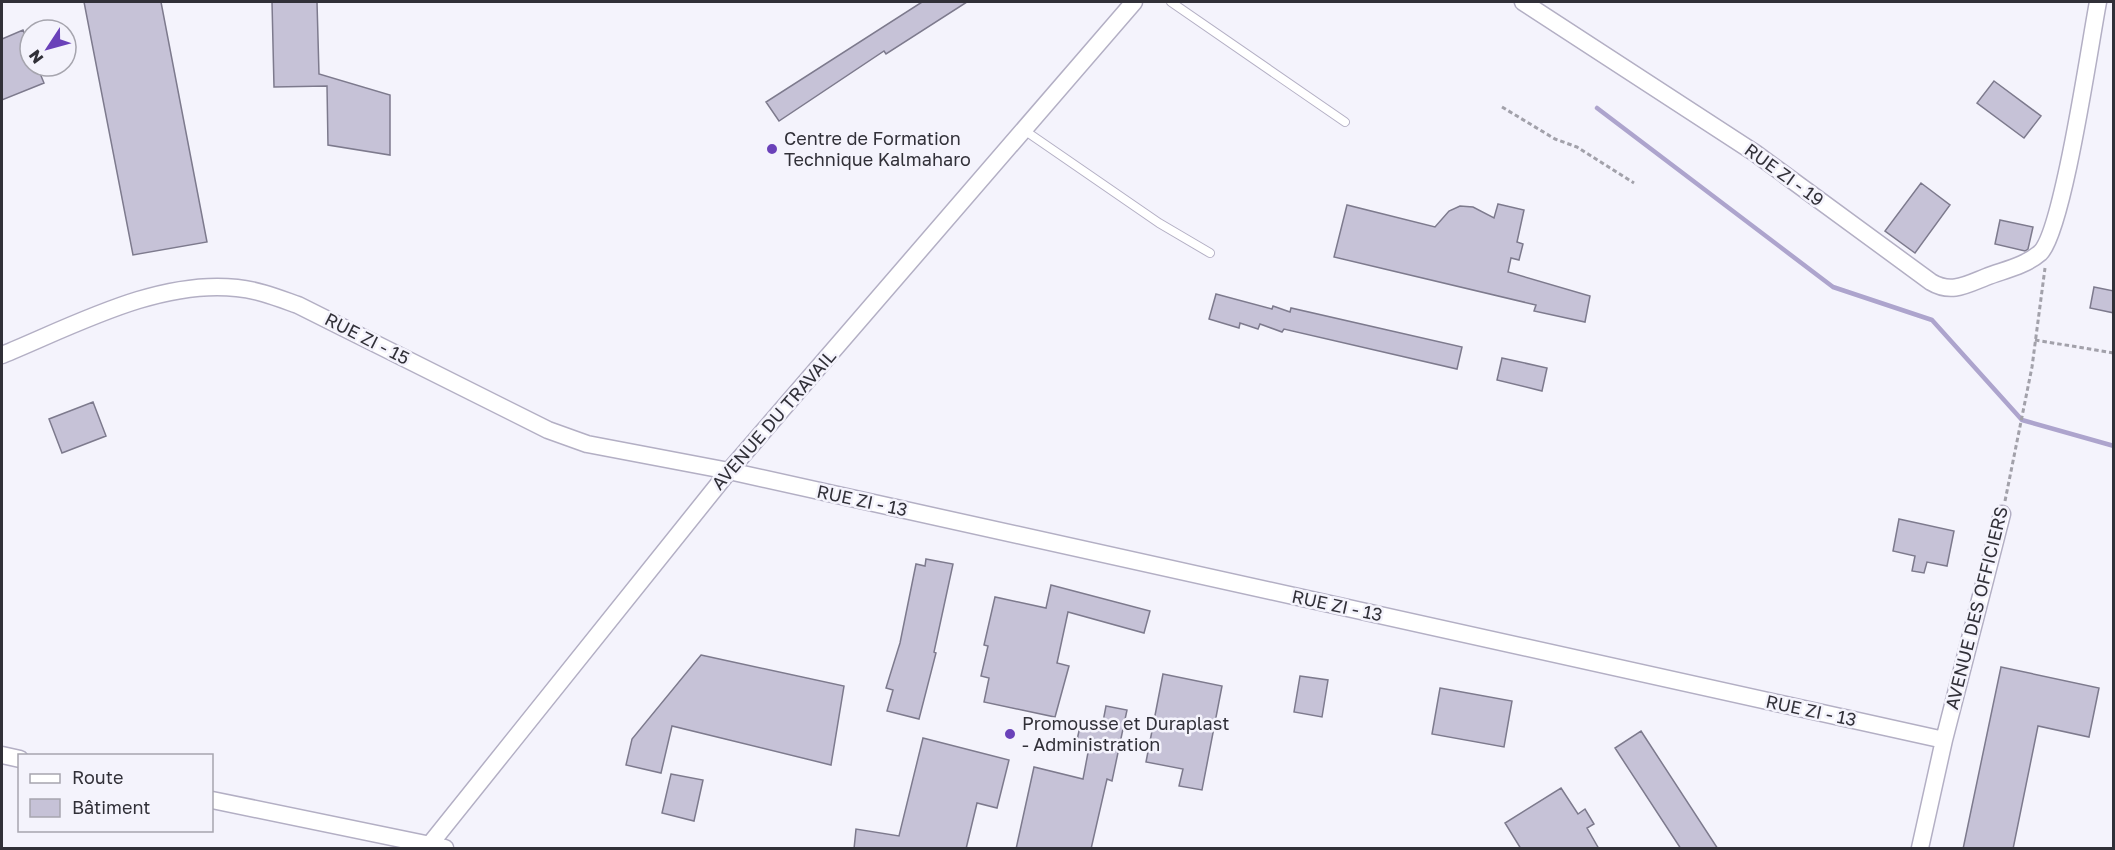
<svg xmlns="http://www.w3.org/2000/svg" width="2115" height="850" font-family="'Golos Text',sans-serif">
<rect width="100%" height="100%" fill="#f4f3fc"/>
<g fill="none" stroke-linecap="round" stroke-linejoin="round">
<path stroke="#ada4cd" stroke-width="4.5" d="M1597,108L1833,287L1932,320L2022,420L2114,446"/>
</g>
<path fill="#c6c2d7" stroke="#7d7a8d" stroke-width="1.5" d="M84,2H161L207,242L133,255Z
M272,2H317L319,74L390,95V155L328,145L327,86L274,87Z
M922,2H967L886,54L884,51L779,121L766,102Z
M23,30L30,47V66H37L44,83L2,100V39Z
M1994,81L2041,116L2024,138L1977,103Z
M1921,183L1950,205L1915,253L1885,231Z
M1498,204L1524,210L1517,242L1523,244L1519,260L1511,258L1508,272L1590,296L1585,322L1534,311L1536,305L1334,257L1347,205L1435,227L1449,211L1460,206L1473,207L1494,218Z
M2000,220L2033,227L2028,249L2025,251L1995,244Z
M2094,287L2114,291V313L2090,308Z
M1216,294L1272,309L1273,306L1290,312L1291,308L1462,347L1457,369L1284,329L1282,332L1260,324L1258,329L1240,323L1239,328L1209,319Z
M1502,358L1547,368L1542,391L1497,380Z
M93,402L106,436L62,453L49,419Z
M1899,519L1954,531L1947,566L1927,562L1924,573L1912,571L1915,556L1893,551Z
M926,559L953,564L934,652L936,653L919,719L887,711L893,690L886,688L900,643L916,564L925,566Z
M1051,585L1150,611L1144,633L1068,612L1057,663L1069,666L1055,717L984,702L989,678L981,676L988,646L984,645L995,597L1046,608Z
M701,655L844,686L831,765L672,726L661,773L626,765L632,739Z
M2001,667L2099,688L2089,737L2038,726L2013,849H1963Z
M1163,674L1222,686L1202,790L1179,786L1183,769L1146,762Z
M1300,676L1328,680L1322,717L1294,712Z
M1440,688L1512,701L1504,747L1432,734Z
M1106,706L1127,710L1112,781L1107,779L1091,849H1016L1034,767L1083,779L1090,742L1077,740L1081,722L1102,727Z
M1641,731L1718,849H1681L1615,748Z
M923,738L1009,760L997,808L977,803L966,849H854L856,829L899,836Z
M671,774L703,780L694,821L662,813Z
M1561,788L1578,814L1585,809L1594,824L1587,828L1599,849H1521L1505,823Z"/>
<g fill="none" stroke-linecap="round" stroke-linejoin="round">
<g stroke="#b3afc4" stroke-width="10">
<path id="lane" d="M1171,2L1345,122
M1024,130L1159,223L1210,253"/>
</g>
<g stroke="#b3afc4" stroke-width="19">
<path id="street" d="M1523,2L1755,153L1931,282C1951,294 1966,285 1986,277C2004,270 2025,266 2040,253C2063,232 2090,43 2098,2
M2,355C73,326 158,279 237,288C258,290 278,298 298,305L548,430L587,444L729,471L1944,740
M2,755L20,759
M212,800L445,848
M427,848L729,471L1134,2
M1920,848L1944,740L2002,514"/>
</g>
<path stroke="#a2a1aa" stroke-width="3" stroke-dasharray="4.5 3" stroke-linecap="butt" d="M1502,107L1555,139L1577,147L1634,183
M2035,340L2114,353
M2005,501L2032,367L2045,268"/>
<use href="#lane" stroke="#fff" stroke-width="8"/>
<use href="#street" stroke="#fff" stroke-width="16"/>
</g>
<g fill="#6a41b9" stroke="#f4f3fc" stroke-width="2">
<circle cx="772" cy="149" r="6"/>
<circle cx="1010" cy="734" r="6"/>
</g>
<g text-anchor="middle" stroke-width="5" stroke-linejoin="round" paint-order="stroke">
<g font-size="18" fill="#313038" stroke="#f4f3fc" text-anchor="start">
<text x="784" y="145">Centre de Formation<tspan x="784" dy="21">Technique Kalmaharo</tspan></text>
<text x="1022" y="730">Promousse et Duraplast<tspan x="1022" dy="21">- Administration</tspan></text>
</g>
<g font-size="18" fill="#313038" stroke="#f4f3fc">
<text transform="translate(1784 175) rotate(36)" y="6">RUE ZI - 19</text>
<text transform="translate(367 339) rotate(27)" y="6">RUE ZI - 15</text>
<text transform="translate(774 420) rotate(-49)" y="6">AVENUE DU TRAVAIL</text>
<text transform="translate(862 501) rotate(12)" y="6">RUE ZI - 13</text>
<text transform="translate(1337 606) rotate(12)" y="6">RUE ZI - 13</text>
<text transform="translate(1977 608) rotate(-76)" y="6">AVENUE DES OFFICIERS</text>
<text transform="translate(1811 711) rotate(12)" y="6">RUE ZI - 13</text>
</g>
</g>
<rect width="2115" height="850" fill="none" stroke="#313038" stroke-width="6"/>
<rect x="18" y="754" width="195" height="78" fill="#f4f3fc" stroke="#a6a5ae" stroke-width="1.5"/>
<rect x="30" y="774" width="30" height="9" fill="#ffffff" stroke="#a6a5ae" stroke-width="1.5"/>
<text x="72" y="784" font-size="18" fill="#313038">Route</text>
<rect x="30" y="799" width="30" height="18" fill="#c6c2d7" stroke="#a6a5ae" stroke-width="1.5"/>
<text x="72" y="814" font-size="18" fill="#313038">Bâtiment</text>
<g transform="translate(48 48) rotate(234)"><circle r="28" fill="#f4f3fc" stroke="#a6a5ae" stroke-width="1.5"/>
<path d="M0-4.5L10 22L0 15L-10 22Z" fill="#6a41b9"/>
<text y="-9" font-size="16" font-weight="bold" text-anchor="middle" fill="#313038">N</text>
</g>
</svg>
